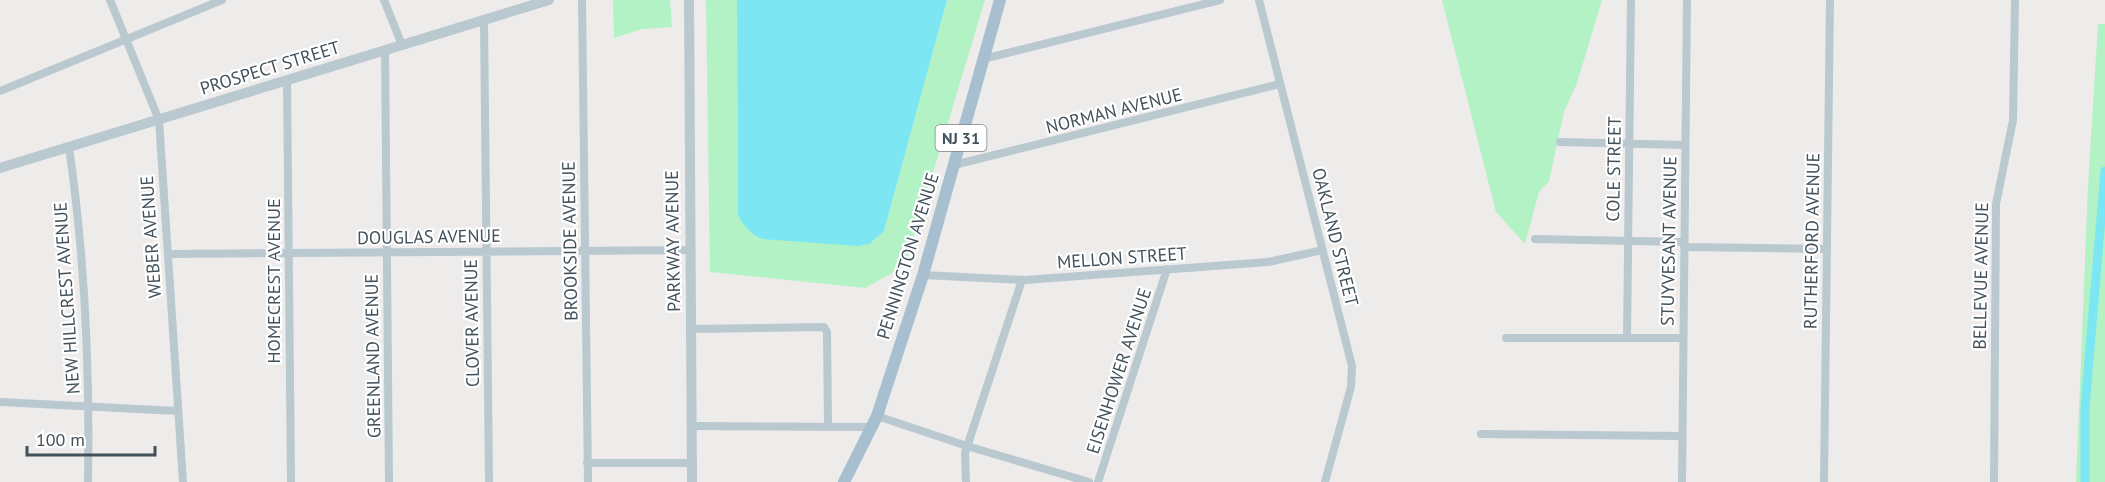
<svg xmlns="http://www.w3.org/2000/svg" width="2105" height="482" font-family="'PT Sans',sans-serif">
<rect width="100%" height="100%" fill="#eeebeb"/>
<path fill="#b3f2c5" d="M613,0H670L672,27L642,29L614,38Z
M706,0H737L738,215L884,231L947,0H985L905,266L865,288L710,272Z
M1442,0H1602L1577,83L1564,112L1549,181L1539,192L1525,244L1496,212Z
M2098,24H2105V482H2076L2088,186Z"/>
<path fill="#7ce7f3" d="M737,0H947L884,231L869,244L858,246L762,239C750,233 744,227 738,215Z"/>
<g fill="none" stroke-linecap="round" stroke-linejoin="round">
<path stroke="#7ce7f3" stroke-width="9" d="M2085,482V407L2105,171"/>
<path stroke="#bac8d0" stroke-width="8" d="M110,0L159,120L183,482
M384,0L402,45
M582,0L588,482
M1259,0L1352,366L1351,387L1325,482
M484,20L489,482
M385,50L389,482
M983,59L1220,0
M287,80L291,482
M0,91L222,0
M1560,142L1685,145
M69,147C85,258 90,371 88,482
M954,165L1280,84
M1535,239L1684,242
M1684,247L1827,249
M168,254L690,250
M923,275L1025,280L1268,262L1323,250
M690,329L824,327L827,332L828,425
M1627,337L1631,0
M1506,338H1683
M0,402L178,411
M877,416L967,446L1089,482
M692,426L872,427
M1481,434L1682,436
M587,463H693
M966,482L965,453L1022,280
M1098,482L1167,269
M1682,482L1687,0
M1824,482L1830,0
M1994,482L1996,204L2013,120L2015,0"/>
<path stroke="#bac8d0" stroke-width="10" d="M689,0L692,482
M0,168L549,0"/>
<path stroke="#a7bfce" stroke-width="12" d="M844,482L877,416L923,275L1000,0"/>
</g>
<g text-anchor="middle" stroke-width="4.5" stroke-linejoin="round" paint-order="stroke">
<rect fill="#fff" stroke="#7b858c" stroke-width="1.5" x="935.5" y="125" width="51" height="26" rx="4.5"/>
<g font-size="16" font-weight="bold" fill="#42515a">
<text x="961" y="144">NJ 31</text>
</g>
<g font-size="18" fill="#42515a" stroke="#fff">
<text transform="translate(270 68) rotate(-17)" y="6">PROSPECT STREET</text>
<text transform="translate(1114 111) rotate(-14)" y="6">NORMAN AVENUE</text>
<text transform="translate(1614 169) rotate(-89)" y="6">COLE STREET</text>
<text transform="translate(151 237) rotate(-94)" y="6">WEBER AVENUE</text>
<text transform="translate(429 237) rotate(-1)" y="6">DOUGLAS AVENUE</text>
<text transform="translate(1335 237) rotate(76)" y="6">OAKLAND STREET</text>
<text transform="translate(570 241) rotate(-91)" y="6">BROOKSIDE AVENUE</text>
<text transform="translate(673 241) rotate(-91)" y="6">PARKWAY AVENUE</text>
<text transform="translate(1669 241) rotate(-89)" y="6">STUYVESANT AVENUE</text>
<text transform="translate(1812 241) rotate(-89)" y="6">RUTHERFORD AVENUE</text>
<text transform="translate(908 256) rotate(-73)" y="6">PENNINGTON AVENUE</text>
<text transform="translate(1122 258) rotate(-4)" y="6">MELLON STREET</text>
<text transform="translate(1981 276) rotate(-89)" y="6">BELLEVUE AVENUE</text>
<text transform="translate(274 281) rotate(-90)" y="6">HOMECREST AVENUE</text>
<text transform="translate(67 298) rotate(-94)" y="6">NEW HILLCREST AVENUE</text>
<text transform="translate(472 323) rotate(-91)" y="6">CLOVER AVENUE</text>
<text transform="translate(373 356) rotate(-91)" y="6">GREENLAND AVENUE</text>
<text transform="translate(1119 371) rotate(-72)" y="6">EISENHOWER AVENUE</text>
</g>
</g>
<path d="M27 446v9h128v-9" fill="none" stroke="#42515a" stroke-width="3"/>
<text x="36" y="446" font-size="18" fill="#42515a" stroke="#ffffff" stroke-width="4.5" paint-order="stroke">100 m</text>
</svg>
